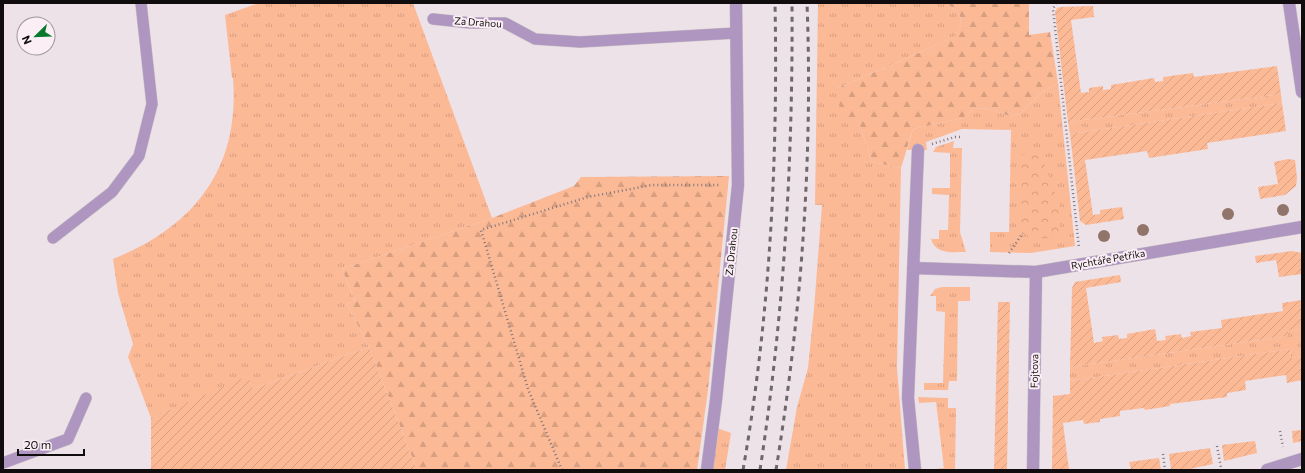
<svg xmlns="http://www.w3.org/2000/svg" width="1305" height="473" font-family="Commissioner,sans-serif">
<defs>
<pattern id="grass-tufts" width="24" height="20" patternUnits="userSpaceOnUse"><rect width="24" height="20" fill="#fcb996"/><path d="M3 7l-1-3M5 7V3M7 7l1-3M15 17l-1-3M17 17v-4M19 17l1-3" fill="none" stroke="#d79e80"/></pattern>
<pattern id="forest-firs" width="22" height="20" patternUnits="userSpaceOnUse"><rect width="22" height="20" fill="#fcb996"/><path d="M5 1l3.5 6h-7zM16 11l3.5 6h-7z" fill="#d79e80"/></pattern>
<pattern id="park-crowns" width="20" height="18" patternUnits="userSpaceOnUse"><rect width="20" height="18" fill="#fcb996"/><path d="M2 6a3 3 0 1 1 6 0M12 15a3 3 0 1 1 6 0" fill="none" stroke="#d79e80"/></pattern>
<pattern id="garden-furrows" width="10" height="10" patternUnits="userSpaceOnUse"><rect width="10" height="10" fill="#fcb996"/><path d="M-1 1l2-2M0 10L10 0M9 11l2-2" fill="none" stroke="#d79e80"/></pattern>
</defs>
<rect width="100%" height="100%" fill="#ede2e8"/>
<path fill="url(#grass-tufts)" d="M259,3H413L492,218L342,269L355,300L347,304L369,347L253,389L248,377L151,418L128,357L133,344L118,293L113,259C195,226 240,168 233,78H232L225,15Z
M818,3H947L960,15L961,25L955,37L838,88L859,123L872,162L901,168L897,368L905,470H786L797,407L808,368L814,309L822,205H815Z
M1058,83L1075,246L1031,253L990,252V232H1009L1011,130L962,129L926,142L927,150H907L913,129L963,118L974,108L990,109L1009,116L1020,114L1042,92Z
M1281,94L1282,103L1070,134L1068,122Z
M954,141L953,148H962L960,232L966,252C952,252 936,255 931,239H939V230H948L949,195L932,194V188H950V153L933,152L936,147Z
M942,287H970V301H958L957,381H949L948,390H924V383H943L945,312L936,311V296H930L935,289Z
M1302,329V356L1291,358L1290,349L1070,381V367L1288,336V331Z
M918,397L948,398V408H956L955,470H926L944,468L936,402L919,403Z
M717,428L731,433L725,470H712Z"/>
<path fill="url(#forest-firs)" d="M947,3H1029V35L1050,32L1058,83L1042,92L1020,114L1009,116L990,109L974,108L963,118L913,129L901,168L872,162L859,123L840,115L838,88L955,37L961,25L960,15Z
M729,176L708,390L697,470H417L369,347L347,304L355,300L342,269L492,218L574,186L581,177Z"/>
<path fill="url(#park-crowns)" d="M1032,151H1040L1060,207V231C1046,243 1032,240 1018,229L1019,162L1023,154Z"/>
<path fill="url(#garden-furrows)" d="M1093,6L1094,17L1071,20L1081,93L1089,92V88L1103,86V90L1111,89V85L1154,78L1155,82L1163,81V77L1193,73L1194,77L1277,66L1281,94L1068,122L1055,12L1057,8L1061,7Z
M1282,103L1286,131L1207,143L1208,149L1149,158L1147,151L1085,160L1093,215L1100,214V210L1122,207L1124,219L1086,225L1080,221L1070,134Z
M1288,159L1295,160L1297,178L1296,186L1285,195L1260,199L1258,187L1278,184L1274,162Z
M1292,251L1302,253V274L1279,277L1276,260L1256,263L1255,256Z
M1120,275L1121,282L1086,288L1094,343L1103,341L1102,337L1118,335L1119,339L1127,338V334L1155,329L1157,341L1166,340L1165,336L1181,334L1182,338L1191,336L1190,332L1222,328L1221,320L1283,311L1282,303L1302,300V329L1288,331V336L1070,367L1072,288L1075,282Z
M998,302H1010L1007,470H994Z
M369,347L417,470H151V418L248,376L253,389Z
M1290,349L1291,358L1302,356V380L1287,383L1286,375L1245,381L1246,390L1227,393V397L1170,404V406L1145,410L1144,408L1120,411V416L1100,419V422L1084,424L1083,420L1063,423L1069,470H1052L1053,396L1070,394V381Z
M1302,430V441L1293,443L1292,431Z
M1255,441L1257,453L1224,461L1222,445Z
M1210,448L1213,464L1185,470H1171L1169,454Z
M1159,458L1161,470H1131L1129,462Z"/>
<g fill="none" stroke-linecap="round" stroke-linejoin="round">
<g stroke="#cac0c5" stroke-width="12">
<path id="lane" d="M433,19L471,23H505L535,39L580,42L736,33
M53,238L112,192L139,156L152,104L141,3
M3,463L68,439L86,398"/>
</g>
<g stroke="#cac0c5" stroke-width="13">
<path id="street" d="M1289,3L1302,92
M913,268L1036,272L1302,227
M707,470L716,400L738,185L736,3
M915,470L908,398L918,150
M1033,470L1036,272
M1267,470L1302,459"/>
</g>
<path stroke="#7e767a" stroke-width="2.5" stroke-dasharray="1 3" stroke-linecap="butt" d="M1056,3L1053,9L1079,248
M932,144L955,137H962
M1009,253L1023,233
M1280,431L1283,447
M1217,446L1221,468
M1163,454L1165,470
M562,470L528,389L481,230L588,197L652,185H721"/>
<use href="#lane" stroke="#ae96c1" stroke-width="11"/>
<use href="#street" stroke="#ae96c1" stroke-width="12"/>
<path stroke="#6e676b" stroke-width="3" stroke-dasharray="5 5" stroke-linecap="butt" d="M743,470C770,316 778,159 775,3
M760,470C784,314 793,161 792,3
M776,470C801,316 813,159 807,3"/>
</g>
<g fill="#91756a">
<circle cx="1283" cy="210" r="6"/>
<circle cx="1228" cy="214" r="6"/>
<circle cx="1143" cy="230" r="6"/>
<circle cx="1104" cy="236" r="6"/>
</g>
<g text-anchor="middle" stroke-width="4" stroke-linejoin="round" paint-order="stroke">
<g font-size="10" fill="#110d0f" stroke="#fbeff5">
<text transform="translate(478 22) rotate(4)" y="4">Za Drahou</text>
<text transform="translate(731 252) rotate(-84)" y="4">Za Drahou</text>
<text transform="translate(1108 259) rotate(-10)" y="4">Rychtáře Petříka</text>
<text transform="translate(1034 371) rotate(-89)" y="4">Fojtova</text>
</g>
</g>
<rect width="1305" height="473" fill="none" stroke="#110d0f" stroke-width="8"/>
<g transform="translate(36 36) rotate(247)"><circle r="19" fill="#fbeff5" stroke="#9d9599"/>
<path d="M0-3L7 15L0 10L-7 15Z" fill="#08782d"/>
<text y="-6" font-size="11" font-weight="bold" text-anchor="middle" fill="#110d0f">N</text>
</g>
<path d="M18 449v6h66v-6" fill="none" stroke="#110d0f" stroke-width="2"/>
<text x="24" y="449" font-size="12" fill="#110d0f" stroke="#fbeff5" stroke-width="3" paint-order="stroke">20 m</text>
</svg>
